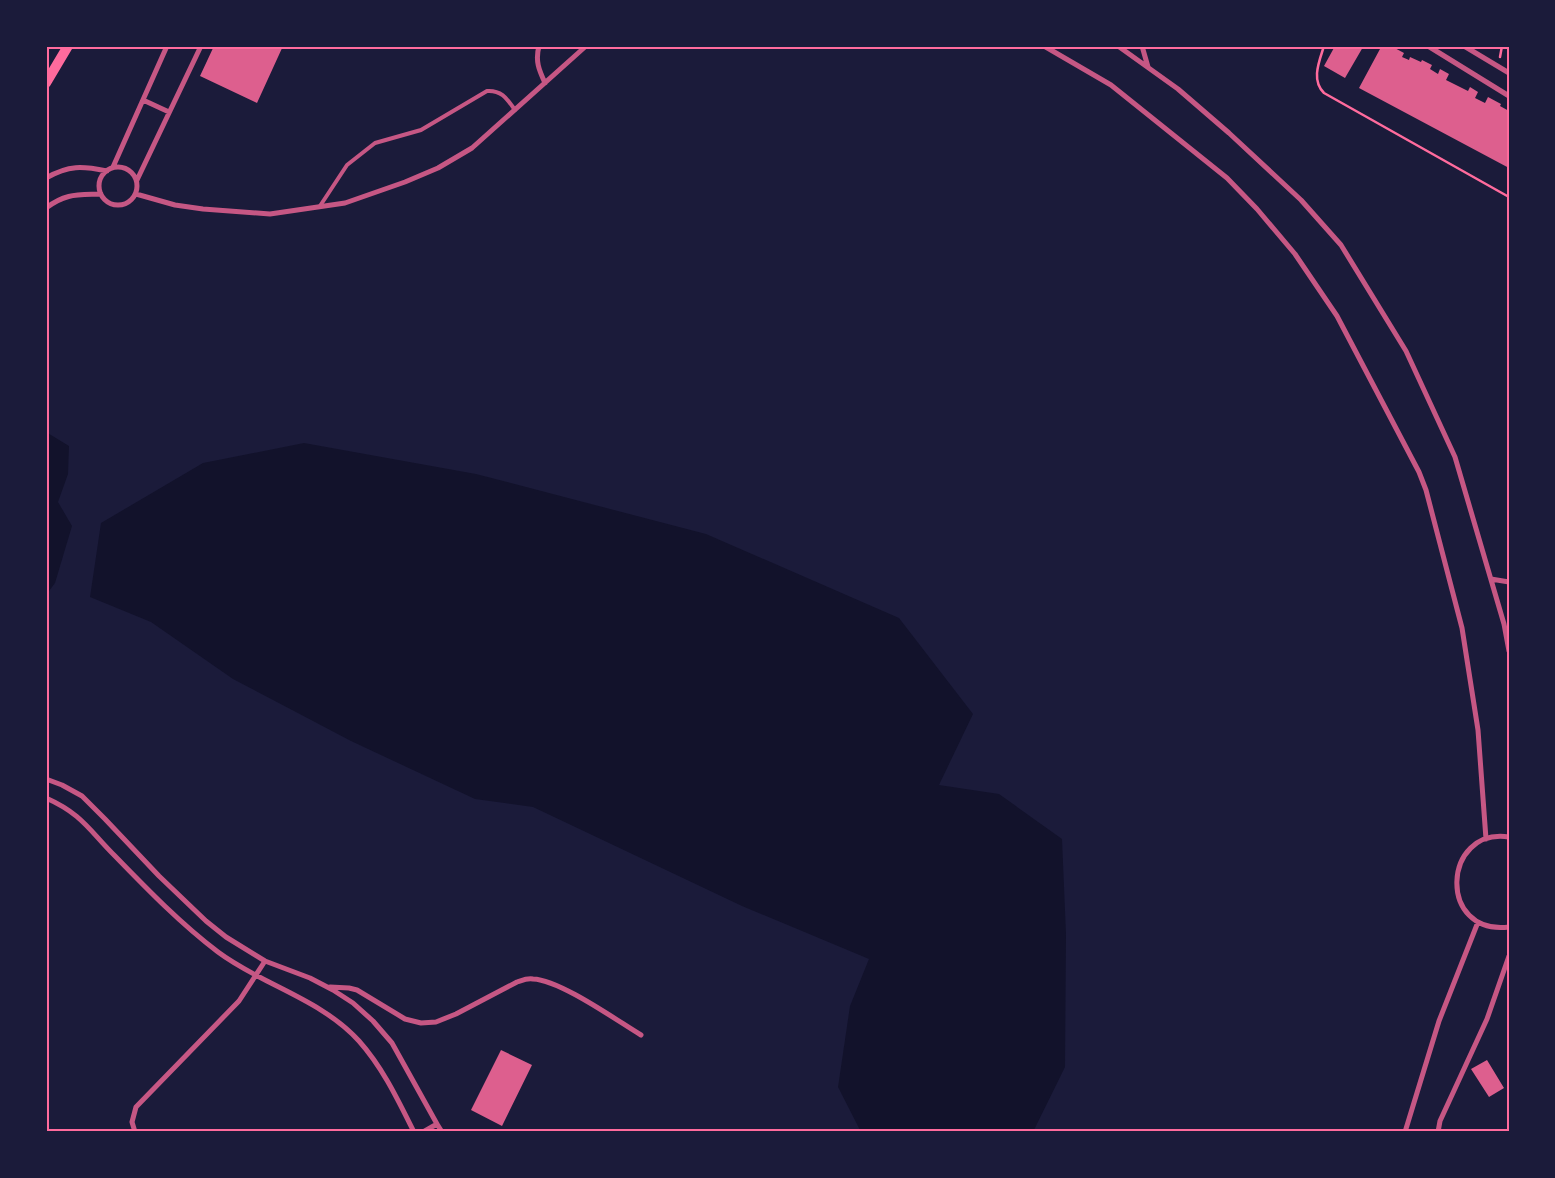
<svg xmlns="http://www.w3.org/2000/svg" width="1555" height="1178" font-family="'Noto Serif',serif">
<rect width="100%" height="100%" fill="#1b1b3a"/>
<path fill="#12122b" d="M46,432L69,446L68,474L58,502L72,526L55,583L46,595Z
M304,443L476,474L706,534L899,618L973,714L939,785L999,794L1062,839L1066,934L1065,1067L1033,1132H861L838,1087L850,1006L869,959L742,906L533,807L475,799L351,741L233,679L151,622L90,597L101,523L203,463Z"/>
<path fill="#dd5f8e" d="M214,46H283L257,103L200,76Z
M1335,46L1363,47L1345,78L1324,66Z
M1379,46H1391L1404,53L1402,57L1409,60L1410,57L1421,62L1422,60L1432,65L1430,69L1438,74L1440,69L1449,74L1446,80L1468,91L1470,87L1478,92L1475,98L1485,103L1488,97L1501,104L1500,106L1509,111V168L1359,88L1380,49L1378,48Z
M501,1050L532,1065L502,1126L471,1110Z
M1487,1060L1504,1088L1489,1097L1471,1069Z"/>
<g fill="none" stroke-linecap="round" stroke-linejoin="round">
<path stroke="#ff6b9d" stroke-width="2.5" d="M1324,46C1319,62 1311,80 1324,93L1509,197
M1500,57L1502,46"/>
<path stroke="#c65784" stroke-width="4" d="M320,206L347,165L375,143L421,130L487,91C502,90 507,99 515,110"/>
<path stroke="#c65784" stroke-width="5" d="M539,46C535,61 539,70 545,83
M1044,46L1111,85L1227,178L1257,209L1295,254L1337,316L1419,472L1426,490L1462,628L1478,730L1486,839
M1118,46L1178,89L1229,133L1301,200L1341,245L1406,351L1455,457L1504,624L1509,651
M1142,46L1148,67
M1428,46L1509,96
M1464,46L1509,73
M143,100L169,112
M99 186a19 19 0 1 1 38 0a19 19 0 1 1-38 0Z
M113,167L167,46
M46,178C69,165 82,166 107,171
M137,180L201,46
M136,194L175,205L203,209L270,214L345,203L405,182L438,168L472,148L586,46
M46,208C66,193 77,195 101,194
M1491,579L1509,582
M46,779L62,785L82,796L105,819L159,876L206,921L226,937L265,961L310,978L333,990L353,1003L373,1021L392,1043L437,1124L423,1132
M46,798C82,814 89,830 115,856C148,890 181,924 218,952C262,985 321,999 359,1041C383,1068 398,1100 414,1132
M1509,837C1442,827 1437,936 1509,927
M330,987L349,988L357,990L405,1019L421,1023L436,1022L456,1014L517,982C523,980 527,978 533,979C560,980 616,1020 641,1035
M437,1124L442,1132
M135,1132L132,1122L136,1107L239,1001L265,961
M1405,1132L1439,1021L1478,922
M1438,1132L1440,1121L1487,1019L1509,956"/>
<path stroke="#ff6b9d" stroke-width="10" d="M46,83L68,46"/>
</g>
<rect width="1555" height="1178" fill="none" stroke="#1b1b3a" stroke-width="95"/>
<rect x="48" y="48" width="1460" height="1082" fill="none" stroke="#ff6b9d" stroke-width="2"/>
</svg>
